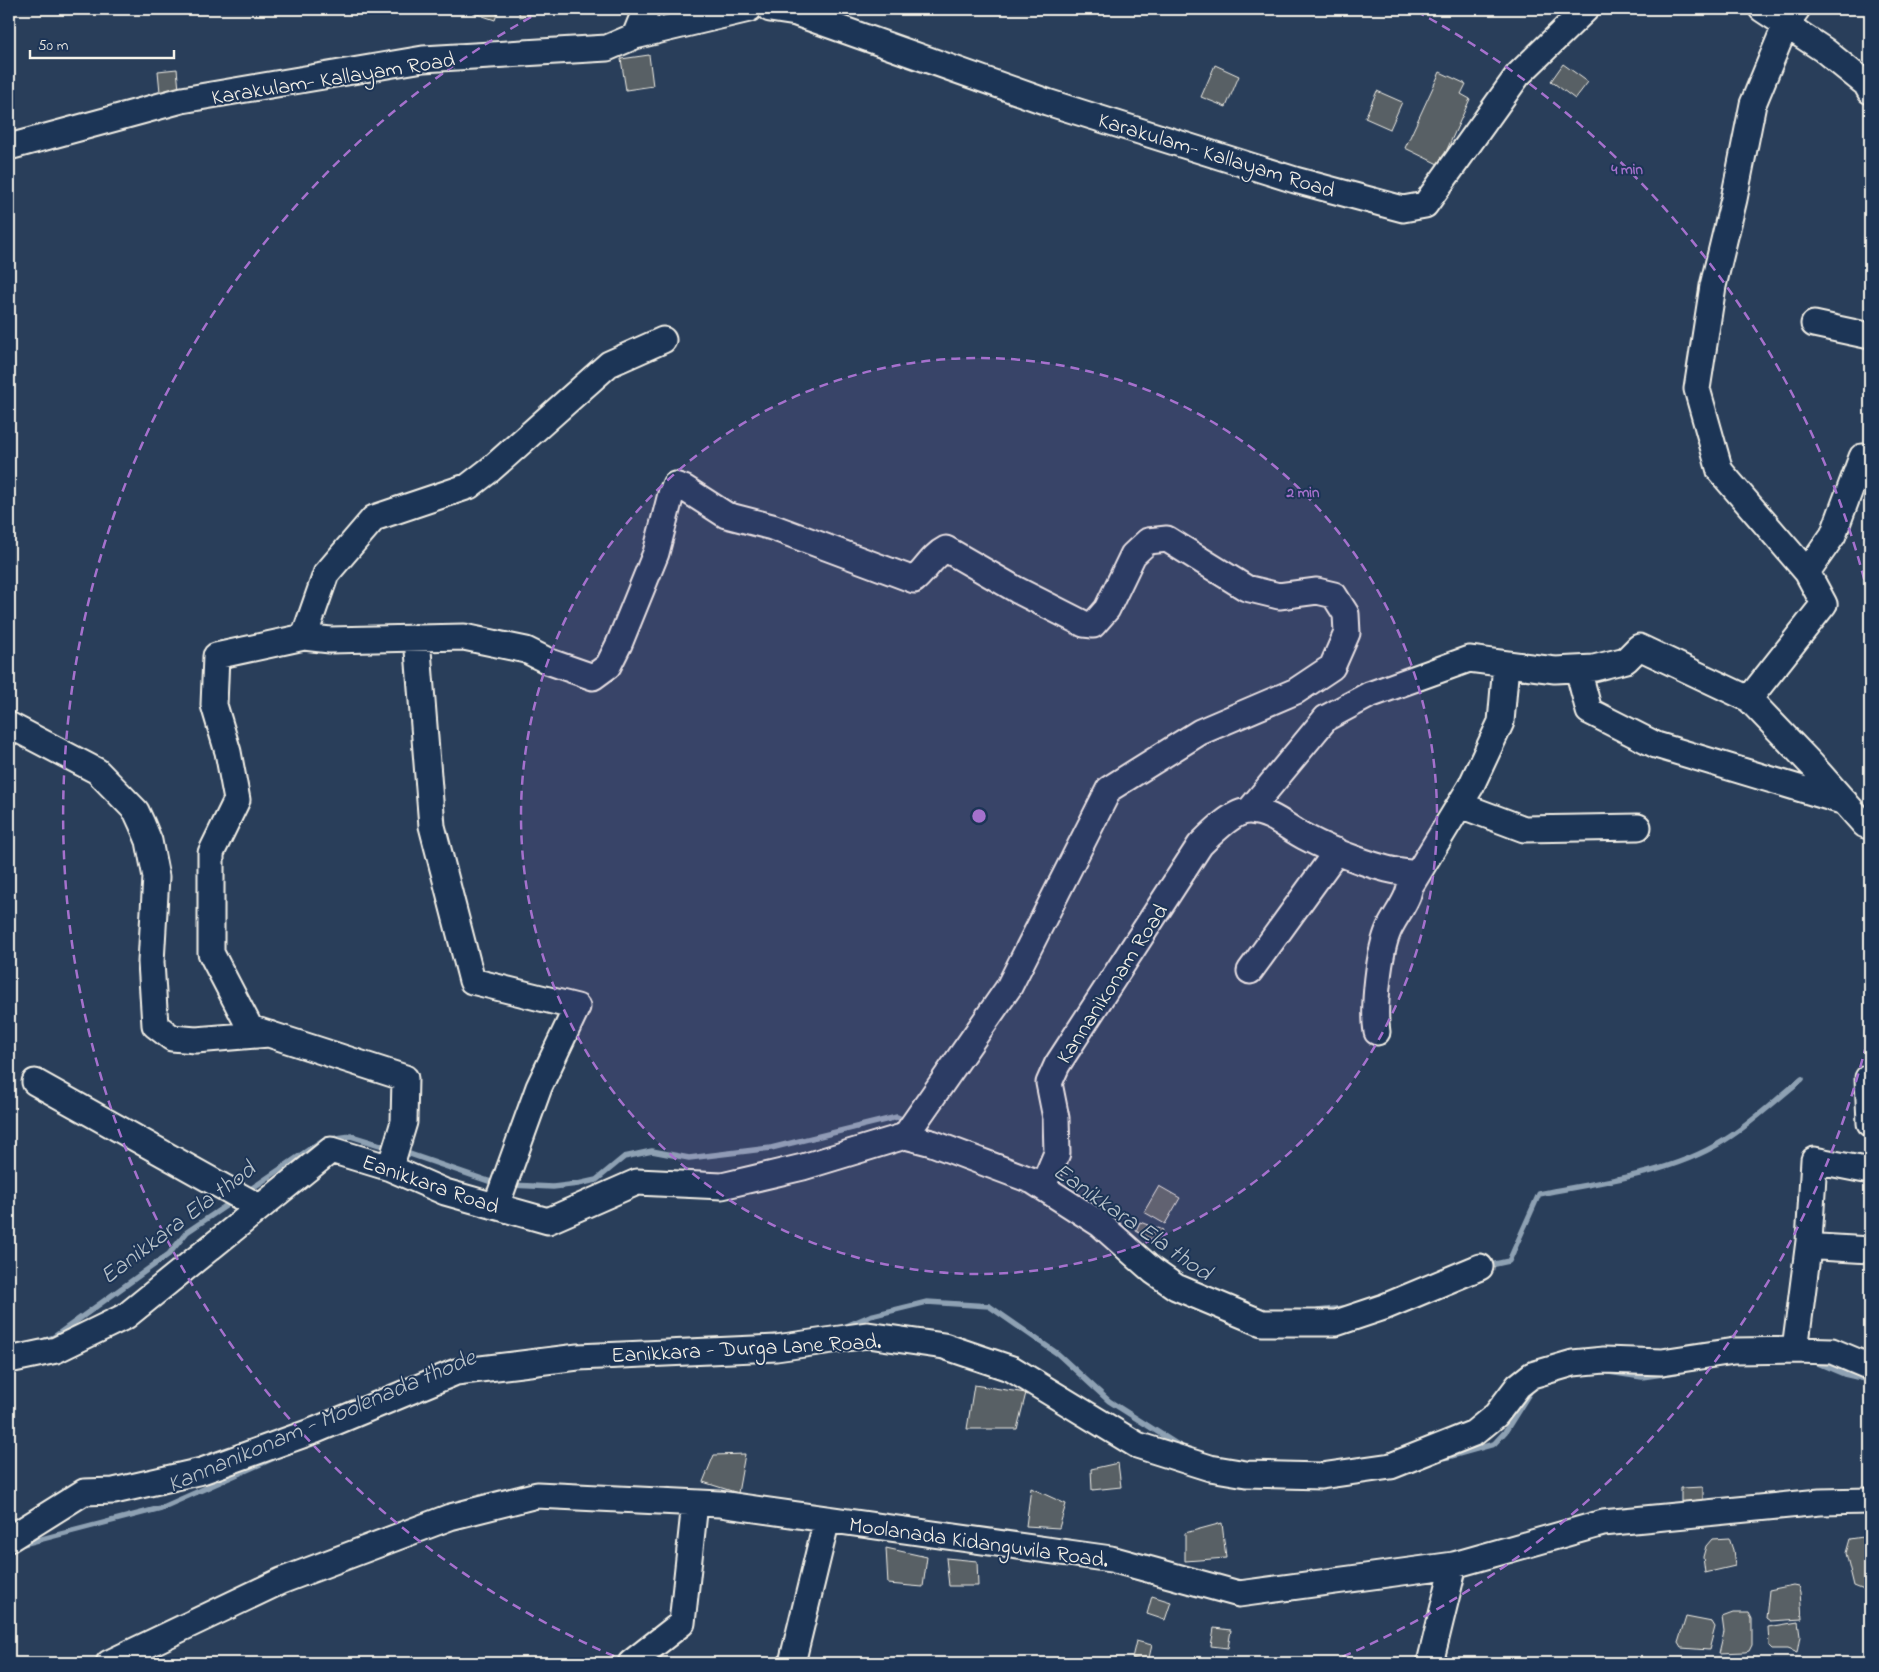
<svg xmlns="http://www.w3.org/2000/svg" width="1879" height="1672" font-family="'Indie Flower',sans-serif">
<rect width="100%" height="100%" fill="#293e5a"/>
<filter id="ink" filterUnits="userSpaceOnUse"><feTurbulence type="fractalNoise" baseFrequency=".02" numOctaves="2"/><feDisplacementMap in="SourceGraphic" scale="10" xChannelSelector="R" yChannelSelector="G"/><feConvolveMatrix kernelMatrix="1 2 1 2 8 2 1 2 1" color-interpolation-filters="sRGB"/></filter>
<g filter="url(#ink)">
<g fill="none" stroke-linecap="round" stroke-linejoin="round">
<path stroke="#8ea1b3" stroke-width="5.5" d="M401,1151L497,1184
M511,1185L553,1187L578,1184L596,1180L624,1157L652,1151L689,1158L771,1148L897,1117L909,1122
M245,1193L323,1140L351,1136L390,1148
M1486,1266L1509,1261L1539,1194C1603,1181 1676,1174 1731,1136C1756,1119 1778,1098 1802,1079
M1318,1311L1344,1308
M842,1328L870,1316L927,1302L989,1306L1058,1354L1109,1401L1183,1448
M45,1340L54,1337L169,1254L187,1232L233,1201
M1813,1361L1844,1374L1870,1380
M1609,1372L1642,1377L1676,1372
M1444,1458L1494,1444L1505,1432L1533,1387
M19,1545L161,1508L274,1458"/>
</g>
<path fill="#586065" stroke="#f4f1e8" d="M462,9H499L495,20Z
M518,9H542V11L520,17Z
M649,55L653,86L626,90L621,59Z
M1563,64L1588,82L1575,99L1551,81Z
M1215,65L1239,76L1226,107L1201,97Z
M177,69L179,90L160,92L158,71Z
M1440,72L1466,84L1461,94L1470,99L1440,165L1405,148Z
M1377,91L1402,102L1390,129L1365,118Z
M1159,1186L1180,1198L1165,1224L1144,1212Z
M1140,1222L1148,1225L1146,1230L1153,1233L1156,1227L1163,1230L1158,1243L1136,1231Z
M974,1385L1026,1393L1017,1429H967Z
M745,1454L738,1493L703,1482L714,1455Z
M1118,1463L1121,1487L1092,1490L1091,1469Z
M1703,1487V1502H1681V1488Z
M1031,1488L1066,1504L1059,1528L1026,1526Z
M1222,1523L1226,1558L1185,1561V1533Z
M1863,1537L1870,1539V1589L1864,1590L1854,1586L1846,1553L1850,1539Z
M1729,1538L1733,1550L1735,1566L1705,1573L1703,1557L1706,1546L1712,1539Z
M886,1548L927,1557L923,1587L888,1584Z
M946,1558L977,1561L978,1586H949Z
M1793,1585L1798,1586L1800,1592L1802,1619L1770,1621L1766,1618L1769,1590Z
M1152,1596L1171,1602L1165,1620L1147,1614Z
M1733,1613H1749L1752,1619V1645L1749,1651L1745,1652L1719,1653L1724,1632L1722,1617Z
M1686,1617L1712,1622L1715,1627L1709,1650L1681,1648L1678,1643Z
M1798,1622L1800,1636L1797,1653L1787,1649H1772L1769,1646L1768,1627Z
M1214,1628L1231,1630L1228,1648L1211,1646Z
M1136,1641L1152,1645L1148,1662L1132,1658Z"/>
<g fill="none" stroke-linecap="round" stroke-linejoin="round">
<g stroke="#f4f1e8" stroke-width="29">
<path id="minor" d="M770,9L796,13L1047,102L1295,180L1403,209L1425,205L1518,75L1586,9
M1762,9L1824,50L1866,84L1870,91
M1797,9L1786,24L1753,104L1734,199L1713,286L1697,389L1720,471L1807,572
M635,36L646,9
M9,147L182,100L423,59L607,48L635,36L749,9
M1814,324L1870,336
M304,637L216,656L214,705L228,752L237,800L211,853V953L250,1028L405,1078L404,1122L390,1168
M417,638L432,826L472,981L577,1007L539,1087L496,1206
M1578,669L1589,711L1656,745L1845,802
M1749,699L1824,604L1807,572L1833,535L1862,457H1870
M9,725L97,771L136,811L142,824L149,841L156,877L151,962L155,1025L172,1038L196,1040L269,1034
M1460,805L1524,829L1638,827
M1249,811L1326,718L1369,695L1469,659L1555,670L1594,668L1626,660L1639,647L1749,699L1812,765L1865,825L1870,826
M1412,883L1471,786L1501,722L1506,664
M1250,971L1337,851
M1868,1078L1870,1123
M35,1082L259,1207
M905,1136L932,1143L1033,1181L1100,1224L1153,1271L1176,1287L1262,1323H1336L1384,1307L1480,1267
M1870,1171L1814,1160L1809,1241L1819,1247L1870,1250
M1043,1186L1057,1153L1056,1118L1049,1083L1057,1065L1200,845C1211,834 1234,810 1250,811C1272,812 1287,828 1305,837C1331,851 1382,871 1410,873C1414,895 1398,910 1389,929C1379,951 1373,1007 1377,1032
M1795,1350L1809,1241
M9,1360L56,1350L126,1316L331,1150L390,1168L445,1192L548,1221L637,1182L722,1186L803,1167L905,1136L1009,987L1109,789L1200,732L1296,691L1332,667L1347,633L1346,614L1334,595L1317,591L1279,596L1246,588L1167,539L1148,541L1133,555L1107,609L1093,625L1084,624L1017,590L946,549C932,556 926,570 914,580L772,527L726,515L684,488L675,485L671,494L656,553L619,644L608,666L593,677L550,662L526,650L464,637L330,640L304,637L326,574L374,518L469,486L491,469L609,364L663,340
M9,1539L84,1492L114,1491L202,1471L316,1430L456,1372L578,1357L776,1348L868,1335L944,1346L1012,1369L1137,1445L1210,1468L1246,1474L1321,1476L1391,1466L1474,1433L1496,1415L1518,1386L1532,1375L1573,1363L1604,1360L1662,1362L1734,1351L1795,1350L1832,1351L1870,1367
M109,1663L281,1581L450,1517L537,1495L720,1504L1111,1559L1239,1594L1454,1565L1603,1523L1820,1502L1870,1501
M631,1663L682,1623L695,1503
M792,1663L827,1519
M1430,1663L1454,1565"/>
</g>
<use href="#minor" stroke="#1d3557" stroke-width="25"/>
</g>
</g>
<circle cx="979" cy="816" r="458" fill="#a571cd" fill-opacity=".12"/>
<g fill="none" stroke="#a571cd" stroke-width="2.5" stroke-dasharray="9 6">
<circle cx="979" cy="816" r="458"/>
<path d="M1870 1030A916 916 0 0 1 1330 1662M628 1662A916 916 0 0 1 542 11M1416 11A916 916 0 0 1 1870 602"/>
</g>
<g text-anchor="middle" stroke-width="4" stroke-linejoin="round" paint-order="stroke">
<g font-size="22" fill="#f4f1e8" stroke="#1d3557">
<text transform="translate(333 77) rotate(-9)" y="8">Karakulam- Kallayam Road</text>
<text transform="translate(1217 154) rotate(17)" y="8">Karakulam- Kallayam Road</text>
<text transform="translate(1111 983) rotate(-57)" y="8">Kannanikonam Road</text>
<text transform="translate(431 1183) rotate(19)" y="8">Eanikkara Road</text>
<text transform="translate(746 1347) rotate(-3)" y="8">Eanikkara - Durga Lane Road.</text>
<text transform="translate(979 1541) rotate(8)" y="8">Moolanada Kidanguvila Road.</text>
</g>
<g font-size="24" font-style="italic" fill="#b8c2c9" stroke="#1d3557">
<text transform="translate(1133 1221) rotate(35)" y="8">Eanikkara Ela thod</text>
<text transform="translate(177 1222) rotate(-37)" y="8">Eanikkara Ela thod</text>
<text transform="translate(321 1420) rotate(-23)" y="8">Kannanikonam - Moolenada thode</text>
</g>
</g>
<circle cx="979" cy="816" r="8" fill="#a571cd" stroke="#1d3557" stroke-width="2.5"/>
<g font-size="15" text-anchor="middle" font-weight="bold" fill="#a571cd" stroke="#1d3557" stroke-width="4" stroke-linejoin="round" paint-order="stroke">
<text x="1627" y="174">4 min</text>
<text x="1303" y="497">2 min</text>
</g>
<rect width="1879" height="1672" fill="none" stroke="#1d3557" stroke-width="30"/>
<rect x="15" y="15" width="1849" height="1642" fill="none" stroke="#f4f1e8" stroke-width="2" filter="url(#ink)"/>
<path d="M30 50v8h144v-8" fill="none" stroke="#f4f1e8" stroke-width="2.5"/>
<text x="38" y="50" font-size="15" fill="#f4f1e8" stroke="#1d3557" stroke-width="4" paint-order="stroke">50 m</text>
</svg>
